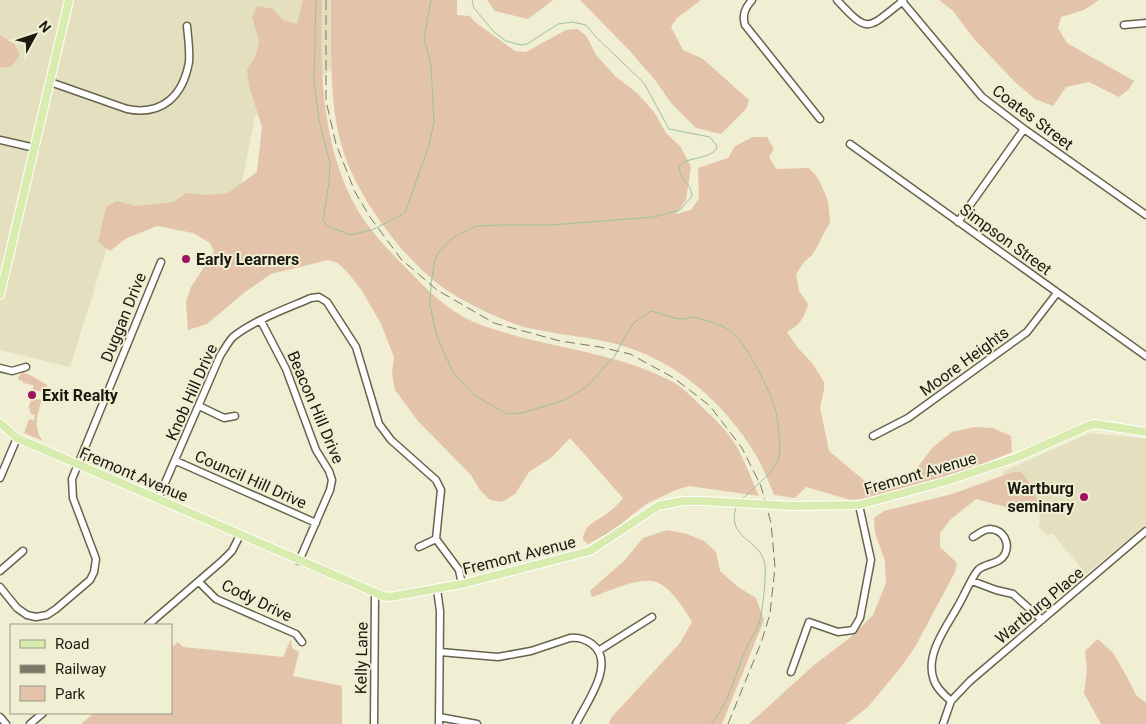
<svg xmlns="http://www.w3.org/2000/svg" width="1146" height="724" font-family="Roboto,sans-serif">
<rect width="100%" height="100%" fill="#f0eed3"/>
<path fill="#e4e0bf" d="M0,0H336L333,69L255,116L232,234L118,213L70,367L0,350Z
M1090,433L1146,439V525L1086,574L1053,534L1046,535L1038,526L1041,518L1002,472Z"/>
<path fill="#e3c3aa" d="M303,0H322C320,72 321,144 357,209C371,232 389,251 408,270C428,291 449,312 476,323C539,348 610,349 671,381C684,388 695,400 705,410C716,420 728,432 735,444C745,460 751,479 759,496L689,486L676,490L646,504L612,531L588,544L583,540C585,522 597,522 609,512C614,508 619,503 623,498L570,438L552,457L529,472L515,494L502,502L490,500L480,490L471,475L418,421L395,390L392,373L394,357L381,324L362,291L349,274L338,263L328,260L271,274L245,292L207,324L188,330L186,302L191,287L214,252L210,243L193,233L157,226L125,239L110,251L98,242L106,207L117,201L136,206L174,202L186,193L206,195L228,193L257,172L262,127L249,86L247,70L256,55L259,41L252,17L257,6L273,9L283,20L297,24Z
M331,0H457V15L470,16L475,22L515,51L526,52L566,30L578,29L587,37L596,55L615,76L637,93L654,112L666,133L680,146L691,167L686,200L676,214L691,210L699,198L698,168L728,158L735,146L753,137H767L774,149L769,157L776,169L809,168L818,178L828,201L830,222L813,254L804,262L796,274L799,291L808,304C804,318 800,325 787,332L798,348L812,363L824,382V390L820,407L829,451L865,481H887L904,477L918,467L932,448L952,432L975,427L993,428L1011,436L1012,452L969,470L902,491L863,499L851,500L806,487L795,498L774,495C769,483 764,469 757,457C726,404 677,360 616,344C594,338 571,336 549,332C541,330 531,329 523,327C498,318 471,306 448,291C406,263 358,199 343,150C328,103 332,49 331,0Z
M487,0H553L528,19L495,11Z
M580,0H701L677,18L671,27L683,50L703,59L749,100L746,109L721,134L696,128L671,103L655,80L629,50Z
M939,0H1099L1084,10L1061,17L1058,28L1067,43L1134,81L1129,89L1119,97L1089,82L1066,87L1053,106L1035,99L1014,81L975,40L953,11Z
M0,35L14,44L20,55L11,67H0Z
M23,372L32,376L47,385C42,403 29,425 43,441L24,433L29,419L34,420L35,415L31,414L29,407L31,398L41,400L43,392L33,390V385L23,383V381L18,380L19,376Z
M1013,472H1021C1030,483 1036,492 1039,506L1032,514L976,499L950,520L940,533V547L957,563L955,572L915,647L901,667L868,707L850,721L845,724H749L814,665L851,637L873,615L886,583L885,561L875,533L874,518L884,511L952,494Z
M667,530L687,534L704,541L716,552L720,571L738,587L756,598L764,620L722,724H609L611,718L680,643L692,622C685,610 668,582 652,581C633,579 610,591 592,597L590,591L625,560L643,538Z
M291,639L292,648L299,652L293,676L342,686V724H81L94,713H171V648L178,642L183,647L283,657Z
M1098,639L1113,653L1127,677L1136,695L1146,703V724H1101L1084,693L1087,670L1085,651Z"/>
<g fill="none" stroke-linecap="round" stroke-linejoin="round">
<path stroke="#9cc29d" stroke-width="1" d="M316,0L314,81L319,120L330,163L329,182L323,221L328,226L350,235L372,230L405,213L429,145L434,122L431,65L424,38L431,0
M472,0L474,8L494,32L506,41L521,45L527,44L558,24L572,22L586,25L595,36L644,83L669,129L710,137L717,146L716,150C703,161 689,156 679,166C680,182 691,182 692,196L680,210L654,217L551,225H503L476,226L456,236L448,242L439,252L435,259L431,284L430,304L433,320L437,336L450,366L455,375L474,395L507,414L522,413L564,400L585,388L614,357L627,333L634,323L651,311C665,314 678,323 692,317C706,320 723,324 734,334C747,345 770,391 775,408C778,419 781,446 779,457C776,471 751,490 741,500
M711,724C729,703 735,675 745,651C749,641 756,633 759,623C763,610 766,579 765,565C761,538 726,540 736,507"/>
<g stroke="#67644d" stroke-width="9">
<path id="minor" d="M752,0C745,8 742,15 745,25L820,119
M837,0C869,35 867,29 903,1
M901,0L982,97L1024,129L1146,215
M1124,25L1146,23
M50,82L127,109C162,116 183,96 189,62C190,50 188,38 187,26
M0,140L35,148
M850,144L1146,356
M958,222L1024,129
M261,321L286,369L316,450L329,471L332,480L330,490L299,561
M0,368L12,371L26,367
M199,406L224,418L235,416
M873,436L908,418L1027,332L1057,293
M176,461L316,523
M0,478L17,438
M158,499L220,356C224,350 228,342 233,337C252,321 288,308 311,298L319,297L327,302L356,347L379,424L391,440L436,480L441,490L436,539L459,570L462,584
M419,547L436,539
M0,571L23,551
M972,581L996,590L1013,594L1042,620
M199,582L216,599L296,634L302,642
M0,587L17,608L27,615L36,617L47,615L56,609L90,580L94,572L96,559L73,498L72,479L161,262
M437,589L440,611L439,724
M148,625L222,561L232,551L240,535
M598,651L652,617
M440,652L498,657L531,651L570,638C578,637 585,639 592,644C617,663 586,703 576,724
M791,672L809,622L838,632L853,630L860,618L871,560L859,505
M951,701C944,695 935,687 933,677C926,653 947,626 958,606C963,598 973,574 979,569C987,563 1000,564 1005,554C1010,543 1004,530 990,529C984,529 978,534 973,537
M0,717L6,724
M439,717L477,724
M30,724L43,713
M374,724L375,593
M943,724L951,701L970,681L1146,531"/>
</g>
<g stroke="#fff" stroke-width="10">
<path id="major" d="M0,295L69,0
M0,423L17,438L383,596L390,597L462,584L590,551L658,506L683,501H703
M792,506L859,505L947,481L1018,457L1090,425L1095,424L1146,432"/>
</g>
<use href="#minor" stroke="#fff" stroke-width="6"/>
<use href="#major" stroke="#d9ecb0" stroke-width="8"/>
<path stroke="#7a7967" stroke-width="1" stroke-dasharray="10 5" stroke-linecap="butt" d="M326,0V101L336,144L355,192L370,217L401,259L437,290L494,323L560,341L600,347L630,354L674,378L710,406L742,448L761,486L771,523L775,567L770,614L761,643L728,724"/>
<g stroke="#fff" stroke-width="10" stroke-linecap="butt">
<path id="major-bridge" d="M703,501L792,506"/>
</g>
<use href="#major-bridge" stroke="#d9ecb0" stroke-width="8"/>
</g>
<g fill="#9f125e" stroke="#f0eed3" stroke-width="2">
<circle cx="186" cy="259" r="5"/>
<circle cx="32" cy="395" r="5"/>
<circle cx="1084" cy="497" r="5"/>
</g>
<g text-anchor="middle" stroke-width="4" stroke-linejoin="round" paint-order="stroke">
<g font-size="16" fill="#1b1a11" stroke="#f0eed3">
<text transform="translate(1033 117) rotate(37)" y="6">Coates Street</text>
<text transform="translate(1006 239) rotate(36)" y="6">Simpson Street</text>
<text transform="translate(123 317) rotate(-68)" y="6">Duggan Drive</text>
<text transform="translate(964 361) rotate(-36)" y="6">Moore Heights</text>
<text transform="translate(191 392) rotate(-66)" y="6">Knob Hill Drive</text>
<text transform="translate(316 407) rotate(67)" y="6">Beacon Hill Drive</text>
<text transform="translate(920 473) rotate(-16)" y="6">Fremont Avenue</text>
<text transform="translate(134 474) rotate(23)" y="6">Fremont Avenue</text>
<text transform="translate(251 479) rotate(24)" y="6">Council Hill Drive</text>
<text transform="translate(519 555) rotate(-14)" y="6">Fremont Avenue</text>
<text transform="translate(257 600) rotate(26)" y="6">Cody Drive</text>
<text transform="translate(1039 605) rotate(-40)" y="6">Wartburg Place</text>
<text transform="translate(361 658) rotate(-89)" y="6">Kelly Lane</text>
</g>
<g font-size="16" font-weight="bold" fill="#1b1a11" stroke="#f0eed3" text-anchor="start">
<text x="196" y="265">Early Learners</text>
<text x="42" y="401">Exit Realty</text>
<text x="1074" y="494" text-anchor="end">Wartburg<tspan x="1074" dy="18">seminary</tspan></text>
</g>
</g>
<rect x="10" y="624" width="162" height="90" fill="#f0eed3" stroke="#9b9985"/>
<rect x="20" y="640" width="25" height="8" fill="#d9ecb0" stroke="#9b9985"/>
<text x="55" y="649" font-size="15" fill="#1b1a11">Road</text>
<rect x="20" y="665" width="25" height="8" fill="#7a7967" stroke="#9b9985"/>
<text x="55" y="674" font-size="15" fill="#1b1a11">Railway</text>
<rect x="20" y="686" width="25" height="15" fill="#e3c3aa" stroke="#9b9985"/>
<text x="55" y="699" font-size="15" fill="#1b1a11">Park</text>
<g transform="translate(35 35) rotate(50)" stroke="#f0eed3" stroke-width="4" paint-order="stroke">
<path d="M0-4L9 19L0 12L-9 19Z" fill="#1b1a11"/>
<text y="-8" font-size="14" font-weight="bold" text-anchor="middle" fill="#1b1a11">N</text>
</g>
</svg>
